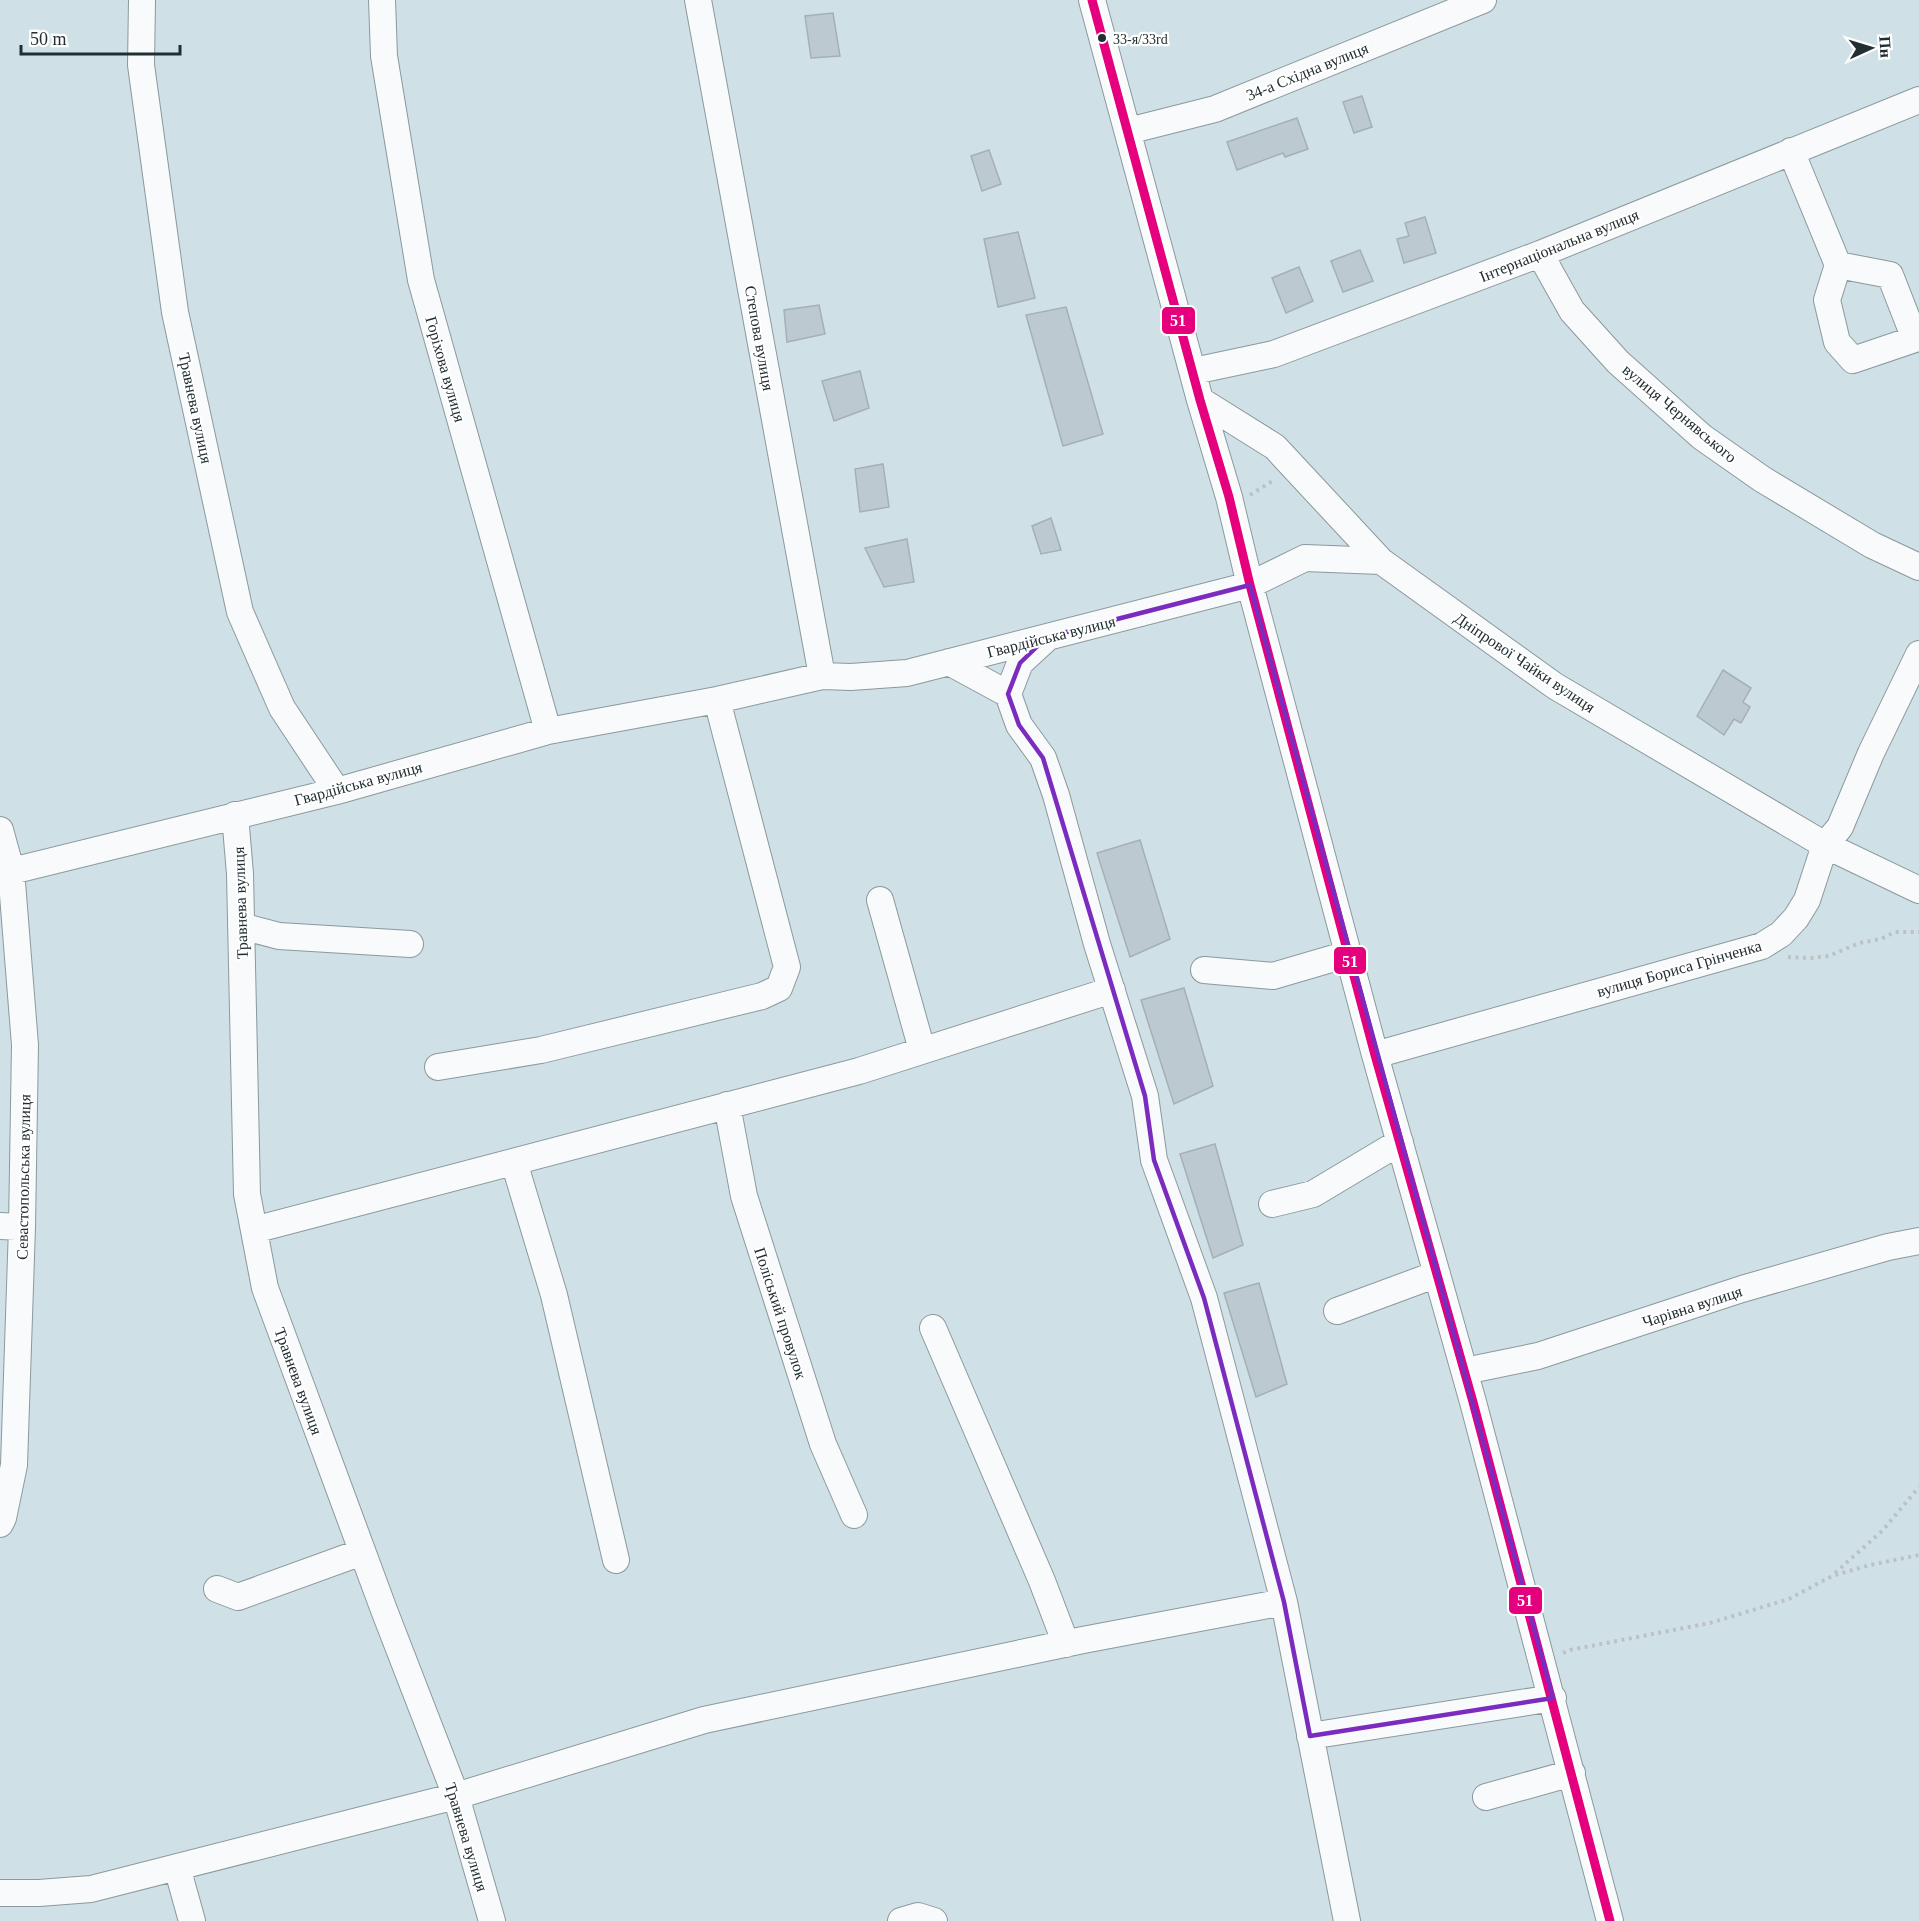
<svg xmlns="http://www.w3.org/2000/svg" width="1919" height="1921" font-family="Georgia,serif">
<rect width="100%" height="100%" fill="#cfe1e7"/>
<path fill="#bdc9d0" stroke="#a4afb6" stroke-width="1.5" d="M833,13L840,56L811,58L805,16Z
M1362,96L1372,127L1354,133L1343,102Z
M1297,118L1308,149L1285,157L1283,153L1237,170L1227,142Z
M989,150L1001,184L982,191L971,156Z
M1425,217L1436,253L1404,263L1397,239L1409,236L1405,223Z
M1018,232L1035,298L998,307L984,239Z
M1360,250L1373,281L1343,292L1331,261Z
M1299,267L1313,301L1286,313L1272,278Z
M819,305L825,334L787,342L784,310Z
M1066,307L1103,434L1063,446L1026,315Z
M860,371L869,408L834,421L822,381Z
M883,464L889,507L860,512L855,469Z
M1051,518L1061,550L1041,554L1032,526Z
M907,539L914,582L884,587L865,548Z
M1723,670L1751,688L1743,702L1750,707L1741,723L1734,719L1724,735L1697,716Z
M1140,840L1170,939L1130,957L1097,853Z
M1184,988L1213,1086L1174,1104L1141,1000Z
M1215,1144L1243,1245L1213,1258L1180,1154Z
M1259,1283L1287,1384L1256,1397L1224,1293Z"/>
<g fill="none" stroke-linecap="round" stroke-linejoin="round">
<g stroke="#8b999d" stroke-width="28">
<path id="minor" d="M142,0L141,65L175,312L240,612L282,708L337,791
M382,0L384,56L421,280L548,731
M698,0L822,676
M1092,0L1200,400L1229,497L1250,585L1375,1055L1473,1402L1610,1921
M1128,131L1215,109L1483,0
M1791,151L1838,265L1890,275L1915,339L1853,360L1837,342L1827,300L1838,265
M1540,254L1572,311L1618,362L1702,437L1762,479L1872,545L1919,567
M1194,371L1274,354L1540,254L1919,100
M1200,400L1275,447L1381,561L1555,686L1825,845L1919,890
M1046,639L1020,663L1008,694L1019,725L1043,758L1056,795L1097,944L1145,1096L1154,1160L1204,1298L1284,1602L1347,1921
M949,662L1008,694
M235,815L240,874L247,1194L265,1288L384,1610L456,1796L492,1921
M0,830L11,870L25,1045L22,1227L14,1465L3,1518L0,1524
M0,874L337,791L548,731L717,700L822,676L851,677L907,673L1250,585L1305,558L1381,561
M880,900L922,1050
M241,926L279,936L410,944
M1204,970L1273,976L1348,954
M1375,1055L1762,946L1781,934L1796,918L1807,900L1825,845L1840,827L1871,753L1919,654
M438,1067L541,1050L762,996L779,988L787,967L717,700
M727,1105L744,1196L823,1444L854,1515
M514,1162L554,1295L616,1560
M1272,1204L1313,1194L1400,1142
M0,1226L22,1227
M254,1230L859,1071L1112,990
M1337,1311L1437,1274
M933,1328L1042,1581L1066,1644
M1465,1371L1538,1356L1742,1289L1888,1247L1919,1241
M217,1589L238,1597L362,1552
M1310,1736L1553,1698
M1486,1797L1572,1773
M177,1867L192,1921
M0,1893H39L91,1889L456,1796L704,1720L1083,1640L1284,1602
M901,1921L918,1916L934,1921"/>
</g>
<path stroke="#bcc2c3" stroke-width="4" stroke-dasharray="3 4.5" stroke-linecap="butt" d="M1250,495L1274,480
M1788,957L1810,958L1829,956L1859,943L1881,939L1895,932H1919
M1835,1573L1883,1530L1919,1487
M1563,1653L1570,1650L1710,1623L1789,1599L1832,1576L1870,1565L1919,1555"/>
<use href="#minor" stroke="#f8fafb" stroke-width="26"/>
<g stroke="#fff" stroke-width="14">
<path id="bus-1" d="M1092,0L1200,400L1229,497L1250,585L1375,1055L1473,1402L1610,1921"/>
</g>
<use href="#bus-1" stroke="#e5007d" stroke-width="9"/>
</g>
<path fill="none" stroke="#7b2cbf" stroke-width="4.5" stroke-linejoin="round" d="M1250,585L1553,1698L1310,1736L1284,1602L1204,1298L1154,1160L1145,1096L1043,758L1019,725L1008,694L1020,663L1047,637Z"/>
<circle fill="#212e32" stroke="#fff" stroke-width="2" cx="1102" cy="38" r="5"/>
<g text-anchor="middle" stroke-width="4.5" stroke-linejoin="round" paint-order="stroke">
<g font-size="14" fill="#212e32" stroke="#fff" text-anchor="start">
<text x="1113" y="44">33-я/33rd</text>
</g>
<g font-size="16" fill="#212e32" stroke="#fff">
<text transform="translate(1307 71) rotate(-22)" y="6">34-а Східна вулиця</text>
<text transform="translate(1559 245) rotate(-22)" y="6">Інтернаціональна вулиця</text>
<text transform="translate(760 338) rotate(80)" y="6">Степова вулиця</text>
<text transform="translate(446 369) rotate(74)" y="6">Горіхова вулиця</text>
<text transform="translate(196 408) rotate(78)" y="6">Травнева вулиця</text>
<text transform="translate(1680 413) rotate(40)" y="6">вулиця Чернявського</text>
<text transform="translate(1051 636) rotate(-14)" y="6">Гвардійська вулиця</text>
<text transform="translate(1525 662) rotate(34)" y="6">Дніпрової Чайки вулиця</text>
<text transform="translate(358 783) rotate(-15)" y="6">Гвардійська вулиця</text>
<text transform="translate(240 903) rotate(-92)" y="6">Травнева вулиця</text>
<text transform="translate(1679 968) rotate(-16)" y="6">вулиця Бориса Грінченка</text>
<text transform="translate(23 1177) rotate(-89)" y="6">Севастопольська вулиця</text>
<text transform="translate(1692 1306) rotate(-18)" y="6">Чарівна вулиця</text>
<text transform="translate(781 1313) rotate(72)" y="6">Поліський провулок</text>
<text transform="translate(299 1381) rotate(70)" y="6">Травнева вулиця</text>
<text transform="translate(467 1837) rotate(73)" y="6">Травнева вулиця</text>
</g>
</g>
<g stroke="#fff" stroke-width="2">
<rect x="1161" y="306" width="35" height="29" rx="6" fill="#e5007d"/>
<rect x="1333" y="946" width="34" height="29" rx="6" fill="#e5007d"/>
<rect x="1508" y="1586" width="35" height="29" rx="6" fill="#e5007d"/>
</g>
<g font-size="16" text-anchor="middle" font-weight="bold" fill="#fff">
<text x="1178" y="326">51</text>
<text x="1350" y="967">51</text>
<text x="1525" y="1606">51</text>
</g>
<g transform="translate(1871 48) rotate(86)" stroke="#ffffff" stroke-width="4.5" paint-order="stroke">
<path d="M0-4.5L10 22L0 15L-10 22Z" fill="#212e32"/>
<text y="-9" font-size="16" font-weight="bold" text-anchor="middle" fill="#212e32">Пн</text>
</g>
<path d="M21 45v9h159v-9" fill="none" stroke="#212e32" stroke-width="3"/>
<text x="30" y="45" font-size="18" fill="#212e32" stroke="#ffffff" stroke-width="4.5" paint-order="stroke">50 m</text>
</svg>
